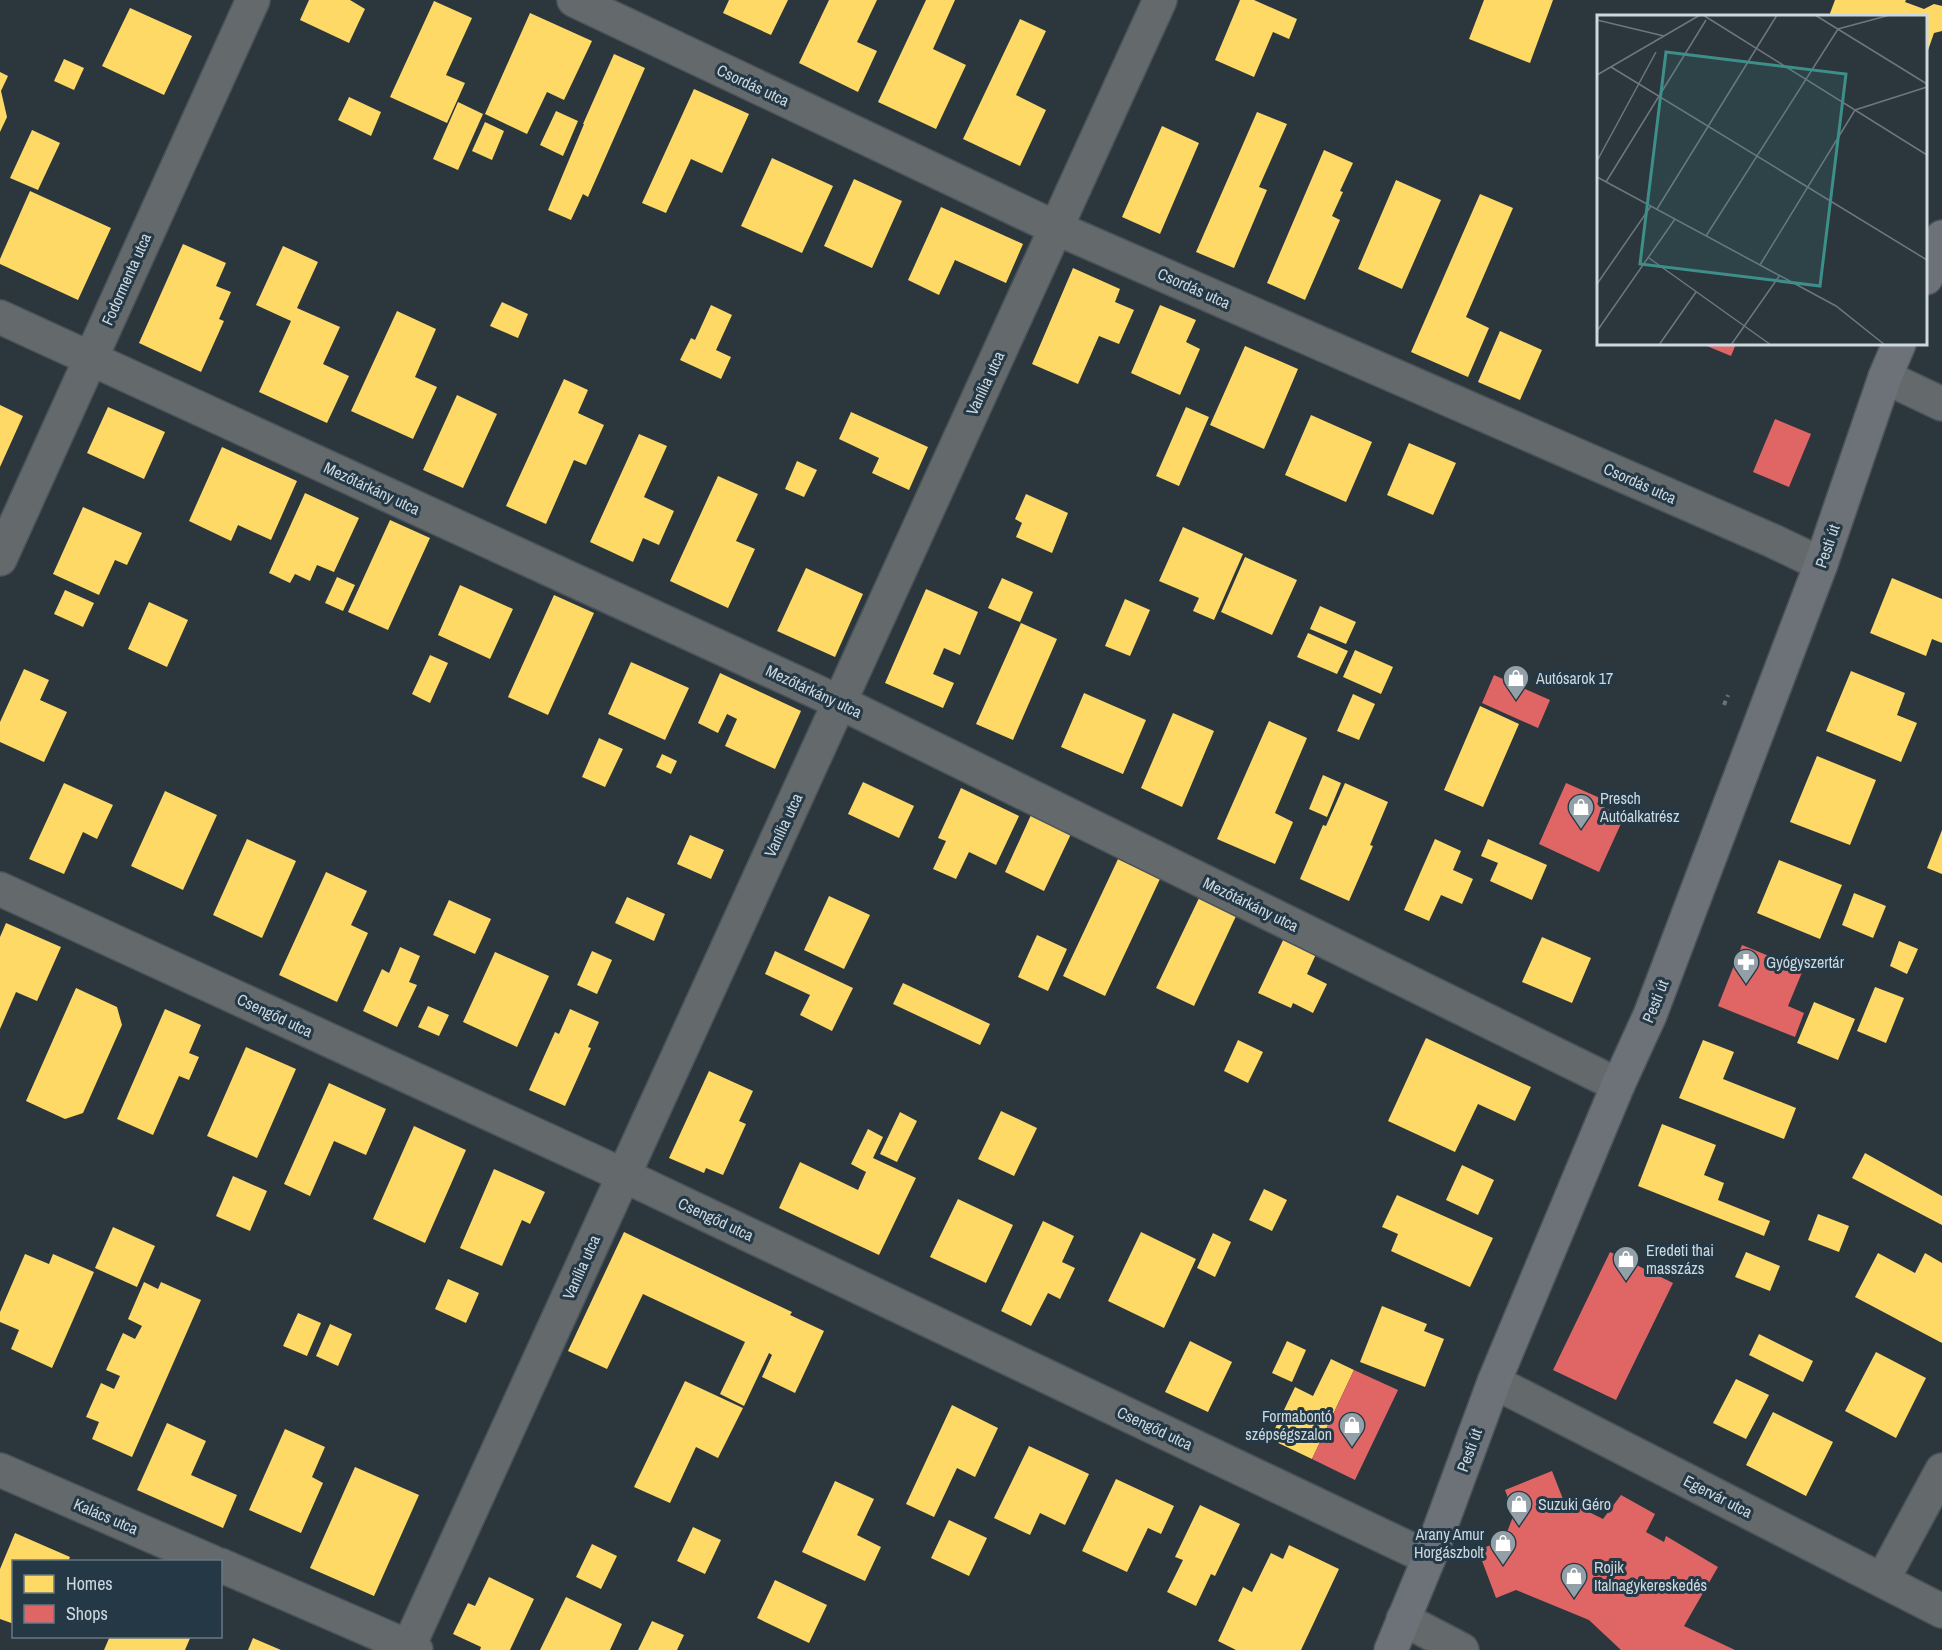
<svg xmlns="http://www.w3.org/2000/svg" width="1942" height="1650" font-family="'Archivo Narrow',sans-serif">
<rect width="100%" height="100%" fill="#2c373d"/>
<path fill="#ffd966" d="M309,0H350L365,9L349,43L300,20Z
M729,0H788L771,35L723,13Z
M829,0H877L857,42L877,51L858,92L799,63Z
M926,0H955L933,49L966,65L936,129L878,102Z
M1240,0H1254L1297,19L1289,39L1273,32L1254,77L1215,60Z
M1484,0H1553L1530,63L1469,39Z
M1835,0H1906L1905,2L1924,9L1934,4L1942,6V31L1934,33L1926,56V16H1829Z
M434,1L472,18L446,75L465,83L447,123L390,97Z
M130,8L192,36L164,95L102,66Z
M530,13L592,41L564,100L547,92L527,134L485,114Z
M1020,19L1046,31L1016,95L1046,110L1020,166L963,139Z
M614,54L645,68L588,197L583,194L571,220L548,210L584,124H583Z
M64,59L84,68L74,90L54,81Z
M0,72L8,76L1,91L7,117L0,132Z
M694,89L749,114L722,173L691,159L666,213L642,203Z
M349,97L381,112L371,136L338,120Z
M458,102L483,114L458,170L433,159Z
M556,111L578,121L563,156L540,145Z
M1257,112L1287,124L1259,187L1267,190L1234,268L1196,252Z
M485,122L504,131L492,160L472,151Z
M1162,126L1199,143L1160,234L1122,217Z
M32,130L60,143L38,190L10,178Z
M1324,150L1353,163L1340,191L1343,192L1332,216L1340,220L1305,300L1267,283Z
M772,158L833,186L802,253L741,226Z
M854,179L902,201L872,268L824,246Z
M1396,180L1441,200L1402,289L1358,269Z
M30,191L111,228L78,300L0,264V259Z
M1480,194L1513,208L1466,317L1489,328L1468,377L1411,352Z
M941,207L1023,244L1006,283L955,260L939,295L908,280Z
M183,244L226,263L216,286L231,292L219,319L224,321L201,372L139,343Z
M283,246L318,262L297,308L340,327L323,364L349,376L327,423L259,392L291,321L256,305Z
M1073,268L1120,289L1115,302L1134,310L1119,344L1099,336L1078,384L1032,364Z
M502,302L528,314L518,338L490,326Z
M711,305L732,315L716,350L731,357L721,379L680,360L691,338L695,340Z
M1160,305L1196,320L1186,342L1200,349L1180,395L1131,373Z
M397,311L436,329L415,377L437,387L413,439L351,411Z
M1500,331L1542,350L1520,400L1478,382Z
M1245,346L1298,369L1264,449L1210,425Z
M564,379L588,390L578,413L604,425L586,465L574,460L546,524L506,506Z
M457,395L497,414L463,488L423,470Z
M0,405L23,416L0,467Z
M108,407L165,432L144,479L87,453Z
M1186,407L1209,417L1179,486L1156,476Z
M851,412L928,447L909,490L872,473L879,458L839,439Z
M1311,415L1372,442L1346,502L1285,475Z
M639,434L667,446L644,497L674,511L659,545L643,538L633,562L590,542Z
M1409,443L1456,463L1433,515L1387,495Z
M222,447L297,481L271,540L238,525L231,541L189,521Z
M797,461L817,470L804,497L785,489Z
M718,476L758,494L736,541L755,549L728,608L670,581Z
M305,493L359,518L334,572L317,565L310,581L295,574L290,583L269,573Z
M1026,494L1068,513L1052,553L1016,537L1022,523L1015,519Z
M83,507L142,533L127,565L115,560L99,595L53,574Z
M390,520L430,538L388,630L348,612Z
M1183,527L1243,554L1214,620L1193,611L1199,598L1159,581Z
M1245,557L1297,580L1272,635L1221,612Z
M806,568L863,594L835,657L777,631Z
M337,577L355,585L343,611L325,603Z
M1002,578L1033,592L1020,622L988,608Z
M1892,578L1942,599V643L1932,639L1926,656L1870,633Z
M460,585L513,609L490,659L438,635Z
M926,589L978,612L960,655L944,648L933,674L954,683L943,708L885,683Z
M65,590L94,603L83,627L54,614Z
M554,595L594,613L548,715L508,697Z
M1125,599L1150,610L1130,656L1105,646Z
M149,602L188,620L167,667L128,649Z
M1320,606L1356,622L1346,644L1310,629Z
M1021,623L1057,639L1013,740L976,724Z
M1308,633L1348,651L1337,674L1297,657Z
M1355,650L1393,667L1381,694L1343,677Z
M430,655L448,663L430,703L412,694Z
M631,662L689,688L665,740L608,714Z
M24,669L49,680L40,700L67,712L44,762L0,742V722Z
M1851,671L1905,693L1897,715L1917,723L1901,762L1826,731Z
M720,673L801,711L775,769L725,746L737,719L727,714L718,733L698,723Z
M1084,693L1146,720L1123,774L1061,747Z
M1353,694L1375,704L1359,740L1337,731Z
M1480,706L1519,724L1483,807L1444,790Z
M1173,713L1214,731L1182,807L1141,788Z
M1269,721L1307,738L1275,813L1293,822L1275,864L1217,839Z
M599,738L623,749L605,787L582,777Z
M662,754L677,761L671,774L656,767Z
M1817,756L1876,780L1850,845L1790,822Z
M1323,775L1341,783L1327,817L1309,809Z
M863,782L914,806L899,838L848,814Z
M64,783L113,805L97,839L83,832L64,874L29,859Z
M1345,783L1388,802L1370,845L1373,846L1349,901L1300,879L1323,825L1326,826Z
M961,788L1019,816L996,865L969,852L956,879L933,869L946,841L938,838Z
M165,791L217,815L183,890L131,866Z
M1031,815L1071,834L1044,891L1005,872Z
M1942,830V874L1927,868Z
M690,835L724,850L711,879L677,864Z
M247,839L296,861L262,938L213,915Z
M1435,839L1461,851L1453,870L1473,879L1462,904L1441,895L1429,921L1404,910Z
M1488,839L1547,865L1532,900L1490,881L1498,863L1481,856Z
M1118,859L1160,879L1105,996L1063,976Z
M1779,860L1842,885L1820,939L1757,913Z
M326,872L367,891L351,925L368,933L337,1002L279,975Z
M1854,893L1886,906L1873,938L1842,925Z
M829,896L870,915L844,969L804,950Z
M1200,896L1237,914L1194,1006L1156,988Z
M627,897L665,914L654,941L615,923Z
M449,900L491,919L475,954L433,935Z
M6,923L61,947L37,1001L16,992L0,1029V937Z
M1037,935L1067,949L1048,991L1018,977Z
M1285,936L1317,952L1307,974L1327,984L1313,1013L1293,1003L1291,1008L1258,993Z
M1542,937L1591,958L1572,1003L1522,982Z
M1899,941L1918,949L1907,974L1890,966Z
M400,947L420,956L409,982L417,985L397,1027L363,1011L382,969L389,973Z
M592,951L612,960L597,994L577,985Z
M775,951L853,988L832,1031L800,1015L810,995L765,974Z
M495,952L549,976L517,1047L463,1022Z
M903,983L990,1024L980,1045L893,1004Z
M1875,987L1904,998L1886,1043L1857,1031Z
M76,988L117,1007L122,1025L83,1113L65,1119L26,1101Z
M1814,1002L1855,1019L1838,1060L1797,1043Z
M428,1006L449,1015L439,1036L418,1027Z
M165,1009L201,1025L189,1053L199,1057L189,1080L179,1076L153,1135L117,1119Z
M570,1009L599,1022L588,1047L591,1048L565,1106L529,1090L555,1032L559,1034Z
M1426,1038L1531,1087L1515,1121L1478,1104L1455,1152L1388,1121Z
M1238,1040L1263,1052L1248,1083L1224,1071Z
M1703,1040L1734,1052L1723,1079L1796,1108L1784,1139L1679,1098Z
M246,1047L296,1069L257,1158L207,1136Z
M709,1071L753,1091L739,1121L746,1124L723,1175L706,1168L704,1173L669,1158Z
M329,1083L386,1109L366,1155L334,1141L310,1196L284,1184Z
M1001,1111L1037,1128L1014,1176L978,1159Z
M900,1112L917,1121L897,1162L880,1154Z
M1662,1124L1716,1145L1704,1175L1724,1183L1718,1200L1770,1221L1764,1236L1638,1186Z
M414,1126L466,1150L425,1243L373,1219Z
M868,1129L883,1137L873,1158L916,1178L879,1255L779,1208L800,1162L858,1190L866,1172L851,1164Z
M1865,1153L1942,1196V1225L1852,1178Z
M1462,1165L1494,1180L1478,1215L1446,1200Z
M494,1169L545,1192L530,1224L522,1220L502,1266L460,1248Z
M233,1176L267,1191L250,1231L216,1216Z
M1264,1189L1287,1200L1272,1231L1249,1220Z
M1397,1195L1493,1238L1470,1287L1391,1251L1398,1234L1382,1227Z
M958,1199L1013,1225L986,1283L930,1257Z
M1818,1214L1849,1226L1839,1252L1808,1240Z
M1043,1221L1074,1236L1062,1262L1075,1268L1060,1299L1048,1293L1031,1326L1001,1311Z
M113,1227L155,1246L137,1287L95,1268Z
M624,1232L792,1312L790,1315L824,1331L795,1393L762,1377L772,1355L769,1353L744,1406L720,1394L745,1342L643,1294L607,1369L568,1351Z
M1141,1232L1196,1259L1164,1328L1108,1301Z
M1213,1233L1231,1242L1215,1277L1197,1268Z
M1746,1252L1780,1266L1770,1291L1735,1277Z
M1878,1253L1915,1273L1925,1253L1942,1263V1343L1855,1297Z
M25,1254L49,1264L53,1254L94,1272L52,1368L11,1349L19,1330L0,1322V1312Z
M448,1279L479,1293L466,1323L435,1309Z
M144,1282L158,1289L161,1282L201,1300L132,1457L92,1439L99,1422L86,1417L101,1383L114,1389L120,1376L106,1370L123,1333L135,1339L142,1326L128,1319Z
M1382,1306L1427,1324L1424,1331L1444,1339L1425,1387L1360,1362Z
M298,1313L321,1323L307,1356L283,1346Z
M330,1324L352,1334L338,1366L316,1356Z
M1759,1334L1813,1361L1803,1382L1749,1355Z
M1190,1341L1232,1362L1208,1412L1165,1392Z
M1287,1341L1306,1350L1292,1382L1272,1373Z
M1876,1352L1926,1378L1896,1438L1845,1411Z
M1331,1359L1354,1370L1312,1459L1270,1439L1295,1387L1313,1396Z
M1736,1379L1769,1395L1746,1439L1713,1423Z
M685,1381L743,1408L718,1458L696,1447L670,1503L634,1487Z
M952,1405L998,1428L975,1477L957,1468L934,1517L906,1504Z
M1773,1412L1833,1442L1806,1496L1746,1465Z
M167,1423L206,1441L191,1475L237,1495L223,1528L137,1490Z
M285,1429L325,1447L312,1477L323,1483L301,1533L249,1510Z
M1029,1446L1089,1474L1065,1525L1040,1513L1030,1535L994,1518Z
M355,1467L419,1495L374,1596L310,1568Z
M1116,1479L1174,1506L1161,1534L1148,1528L1127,1572L1082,1551Z
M835,1481L874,1499L857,1535L881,1547L865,1581L802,1552Z
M1200,1505L1240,1524L1215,1576L1211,1574L1196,1606L1167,1592L1183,1560L1175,1557Z
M949,1520L987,1538L969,1576L931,1558Z
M693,1527L721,1540L705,1574L677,1561Z
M15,1533L70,1557L68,1562H14V1624L0,1619V1569Z
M592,1544L617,1556L601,1589L576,1577Z
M1289,1545L1339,1569L1301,1650H1236L1218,1641L1243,1587L1252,1592L1271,1553L1283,1559Z
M489,1577L534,1599L510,1650H480L481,1647L453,1634L468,1603L475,1606Z
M775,1580L827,1605L809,1643L757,1618Z
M566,1597L622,1624L610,1650H540Z
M652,1621L684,1635L677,1650H638Z
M110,1636H191L185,1650H104Z
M253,1638L281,1650H248Z"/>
<path fill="#e06666" d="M1702,344H1736L1731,356Z
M1775,419L1811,434L1789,487L1753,472Z
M1494,675L1550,700L1538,728L1482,703Z
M1566,783L1600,798L1597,804L1624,817L1599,872L1539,844Z
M1742,945L1803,970L1788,1006L1804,1013L1795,1037L1718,1006Z
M1610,1252L1673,1283L1616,1400L1553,1370Z
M1354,1370L1398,1390L1355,1480L1312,1459Z
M1552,1471L1563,1499L1603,1519L1621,1495L1655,1514L1646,1532L1664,1542L1666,1536L1718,1567L1684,1626L1735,1650H1621L1589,1620L1516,1590L1496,1598L1478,1550L1504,1540L1514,1514L1505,1490Z"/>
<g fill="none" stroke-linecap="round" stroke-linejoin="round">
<g stroke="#4a5359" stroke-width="36">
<path id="minor" d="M574,0L1056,228L1773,541L1821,564
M0,317L839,702L1618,1085
M1885,377L1942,404
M0,559L253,0
M0,889L623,1175L1429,1558
M1494,1382L1942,1611
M0,1470L212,1562
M220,1565L416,1650
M1883,1579L1942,1470
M1403,1619L1462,1650
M407,1650L1160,0"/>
</g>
<g stroke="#4a5359" stroke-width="36">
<path id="primary" d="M1926,278L1942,237
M1391,1650L1429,1558L1494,1382L1618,1085L1650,1015L1821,564L1885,377L1899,344"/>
</g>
<path stroke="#6b7073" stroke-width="4" stroke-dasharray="4.5 4.5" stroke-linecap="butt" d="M1724,705L1728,695"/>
<use href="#minor" stroke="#64696c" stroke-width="33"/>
<use href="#primary" stroke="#6c7277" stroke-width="33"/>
</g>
<defs>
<g id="shop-pin" transform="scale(1.35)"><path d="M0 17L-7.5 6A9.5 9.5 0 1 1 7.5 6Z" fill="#94a0a7" stroke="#243845"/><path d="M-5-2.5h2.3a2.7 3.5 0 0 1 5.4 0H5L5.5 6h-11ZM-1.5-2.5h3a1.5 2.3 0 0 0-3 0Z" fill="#fff"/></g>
<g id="pharmacy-pin" transform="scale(1.35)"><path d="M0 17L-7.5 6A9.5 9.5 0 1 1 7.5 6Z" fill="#94a0a7" stroke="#243845"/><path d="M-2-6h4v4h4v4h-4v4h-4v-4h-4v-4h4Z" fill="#fff"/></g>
</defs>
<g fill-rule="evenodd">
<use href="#shop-pin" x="1516" y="678"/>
<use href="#shop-pin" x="1581" y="807"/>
<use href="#pharmacy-pin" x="1746" y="962"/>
<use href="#shop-pin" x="1626" y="1259"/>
<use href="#shop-pin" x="1352" y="1425"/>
<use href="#shop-pin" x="1519" y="1504"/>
<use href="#shop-pin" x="1503" y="1543"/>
<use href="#shop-pin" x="1574" y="1576"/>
</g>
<g text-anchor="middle" stroke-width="6" stroke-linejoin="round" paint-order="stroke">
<g font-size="16" fill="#ccd8e0" stroke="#243845">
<text transform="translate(753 85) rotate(25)" y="6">Csordás utca</text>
<text transform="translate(126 279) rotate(-66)" y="6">Fodormenta utca</text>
<text transform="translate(1194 288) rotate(24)" y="6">Csordás utca</text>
<text transform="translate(985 383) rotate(-65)" y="6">Vanília utca</text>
<text transform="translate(1640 483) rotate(24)" y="6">Csordás utca</text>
<text transform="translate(372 488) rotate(25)" y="6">Mezőtárkány utca</text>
<text transform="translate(1827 546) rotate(-71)" y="6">Pesti út</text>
<text transform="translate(814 691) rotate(25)" y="6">Mezőtárkány utca</text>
<text transform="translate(783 825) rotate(-65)" y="6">Vanília utca</text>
<text transform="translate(1251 904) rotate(26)" y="6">Mezőtárkány utca</text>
<text transform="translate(1655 1001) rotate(-68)" y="6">Pesti út</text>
<text transform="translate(275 1015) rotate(25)" y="6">Csengőd utca</text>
<text transform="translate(716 1219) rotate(25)" y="6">Csengőd utca</text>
<text transform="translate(581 1267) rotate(-66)" y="6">Vanília utca</text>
<text transform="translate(1155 1428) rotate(25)" y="6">Csengőd utca</text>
<text transform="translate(1469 1450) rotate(-70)" y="6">Pesti út</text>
<text transform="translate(1718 1496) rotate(27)" y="6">Egervár utca</text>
<text transform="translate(106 1516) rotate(23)" y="6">Kalács utca</text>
</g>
<g font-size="16" fill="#ccd8e0" stroke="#243845" text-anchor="start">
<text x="1536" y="684">Autósarok 17</text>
<text x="1600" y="804">Presch<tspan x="1600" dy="18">Autóalkatrész</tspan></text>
<text x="1766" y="968">Gyógyszertár</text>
<text x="1646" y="1256">Eredeti thai<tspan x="1646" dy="18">masszázs</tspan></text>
<text x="1332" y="1422" text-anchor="end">Formabontó<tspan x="1332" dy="18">szépségszalon</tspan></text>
<text x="1538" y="1510">Suzuki Géro</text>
<text x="1484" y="1540" text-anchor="end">Arany Amur<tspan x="1484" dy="18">Horgászbolt</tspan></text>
<text x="1594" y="1573">Rojik<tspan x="1594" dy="18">Italnagykereskedés</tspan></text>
</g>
</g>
<g transform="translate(1597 15)">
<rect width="330" height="330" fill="#2c373d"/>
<path fill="none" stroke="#6c777e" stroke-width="1.5" d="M106,0L330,140M218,0L330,69M0,5L67,21M14,52L330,245M0,60L103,0M0,146L59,37M0,162L239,291L288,330M9,167L109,5M60,194L180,0M109,221L241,14L293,0M52,243L174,330M163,250L258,95L330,72M0,269L54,191M0,316L78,204M62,330L99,277M134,330L183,260"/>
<path fill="#3e8e8a" fill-opacity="0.15" stroke="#3e8e8a" stroke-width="3" d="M69,37L249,59L223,271L43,249Z"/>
<rect width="330" height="330" fill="none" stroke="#ccd8e0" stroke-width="3"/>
</g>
<rect x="12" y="1560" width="210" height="78" fill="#243845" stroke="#677883" stroke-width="1.5"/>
<rect x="24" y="1575" width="30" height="18" fill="#ffd966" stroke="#677883" stroke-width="1.5"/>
<text x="66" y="1590" font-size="18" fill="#ccd8e0">Homes</text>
<rect x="24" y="1605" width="30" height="18" fill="#e06666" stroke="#677883" stroke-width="1.5"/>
<text x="66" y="1620" font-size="18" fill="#ccd8e0">Shops</text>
</svg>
